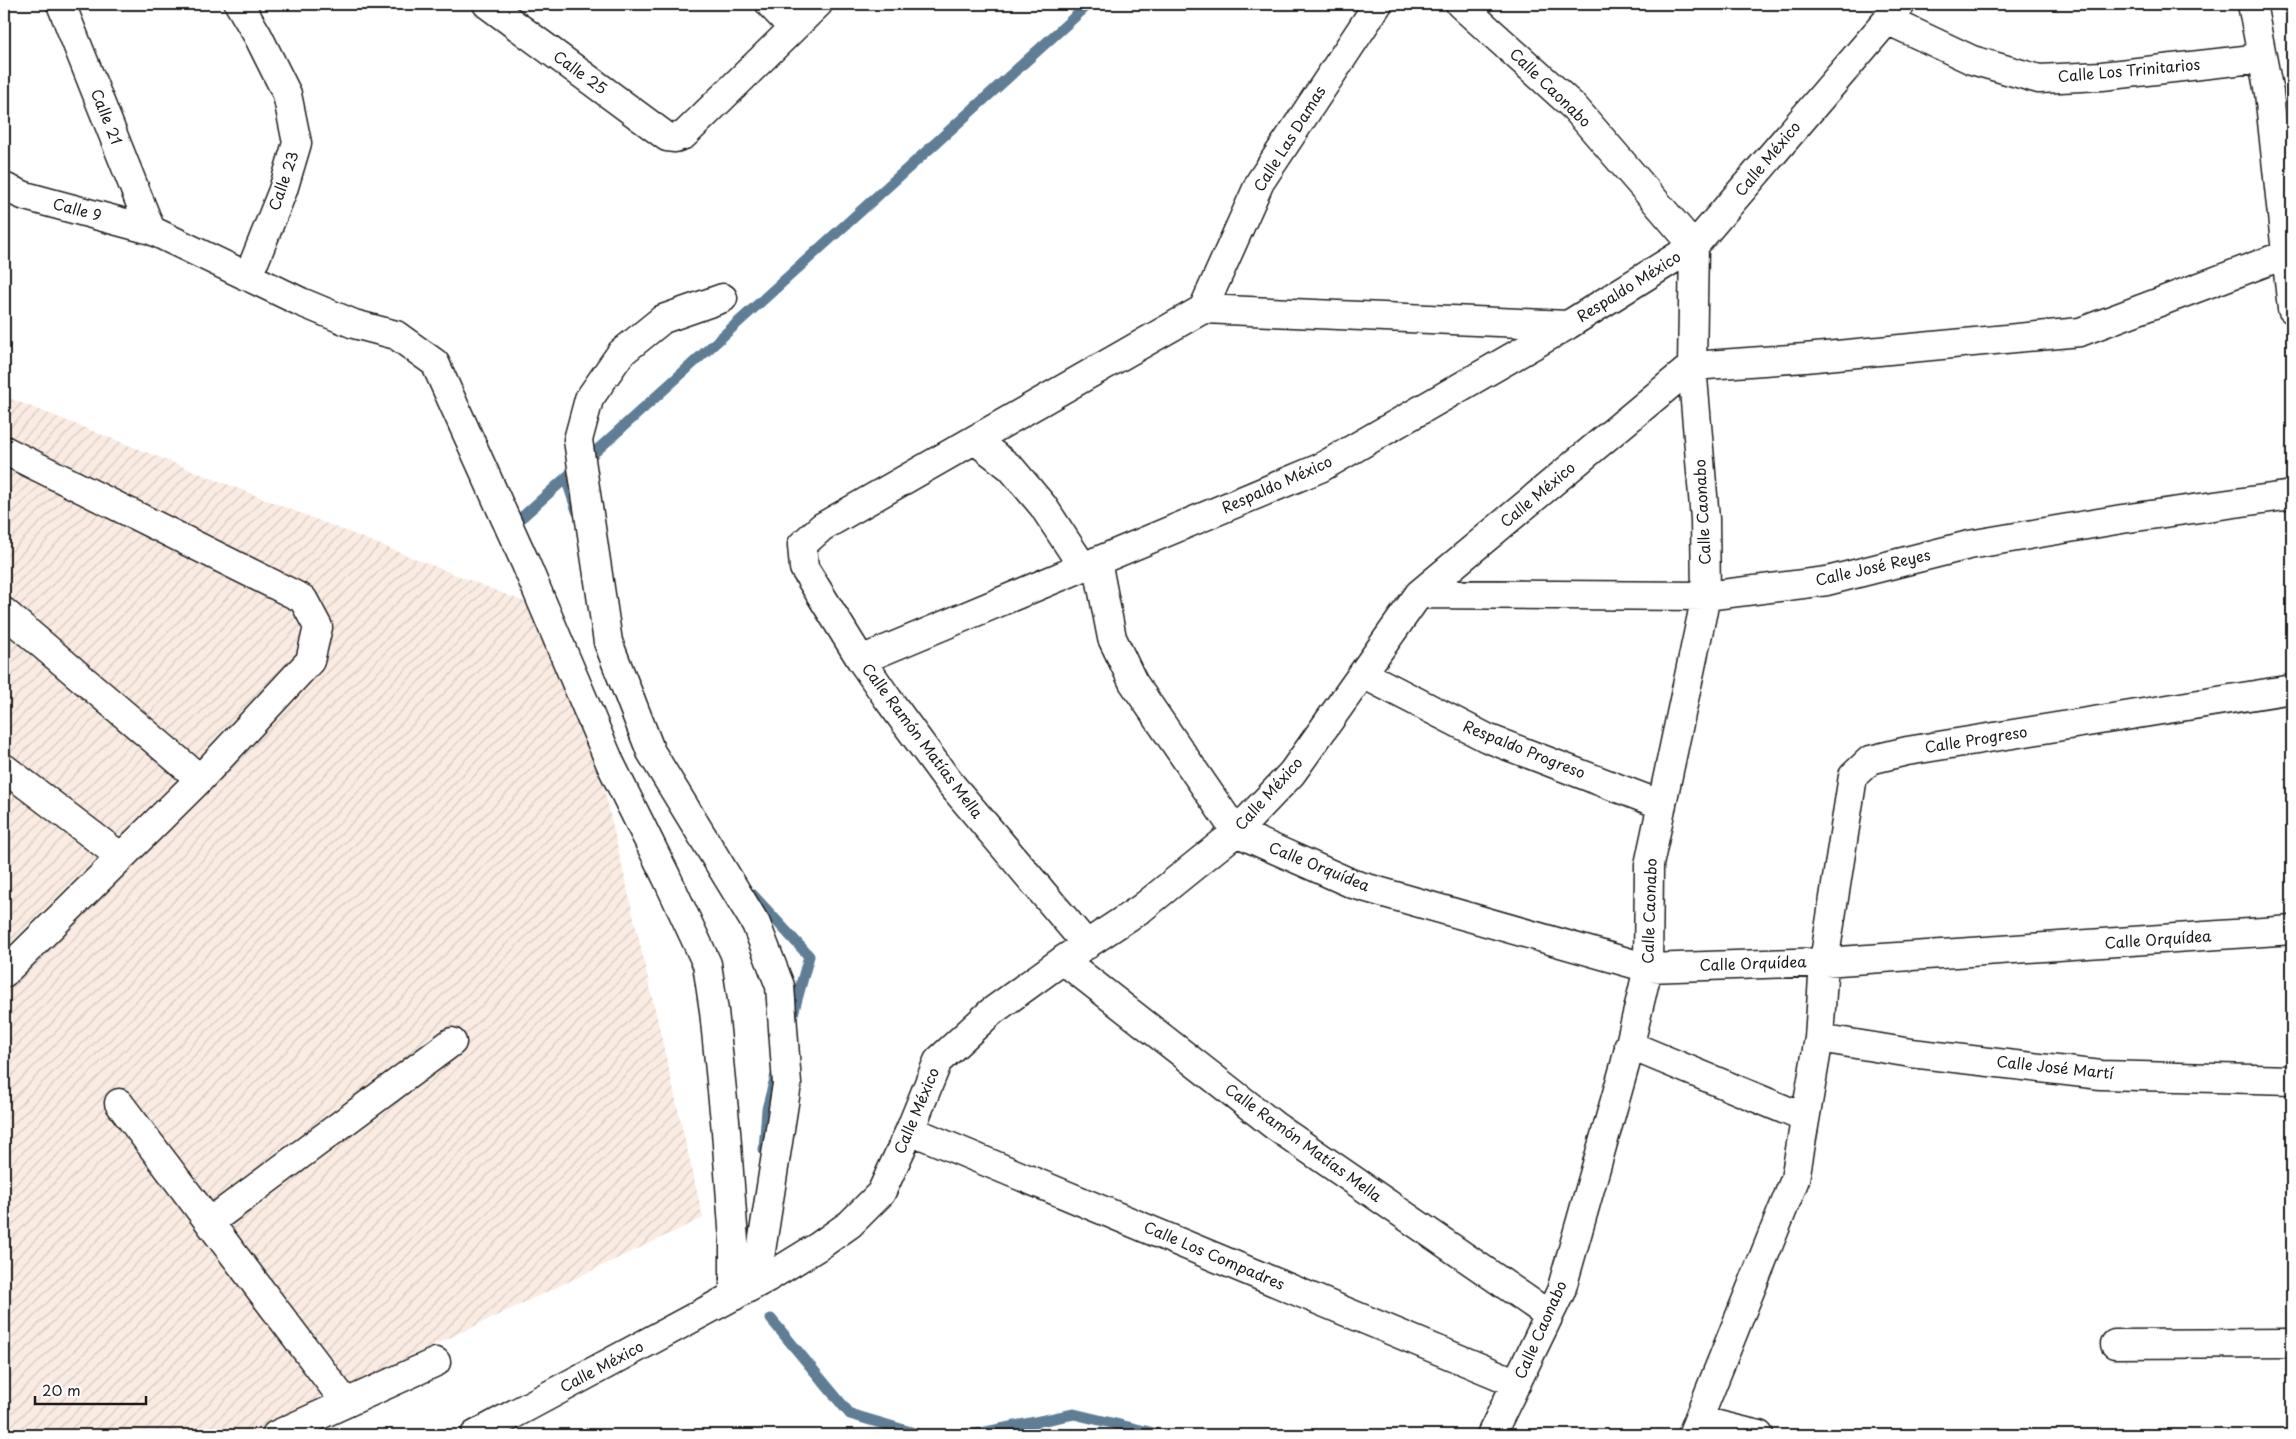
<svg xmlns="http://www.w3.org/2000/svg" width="2296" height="1439" font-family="'Playpen Sans',sans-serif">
<defs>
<pattern id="industrial-furrows" width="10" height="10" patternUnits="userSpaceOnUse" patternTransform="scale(1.25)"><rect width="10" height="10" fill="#faece2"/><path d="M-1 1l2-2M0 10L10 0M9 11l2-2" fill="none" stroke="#d6cac1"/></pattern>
</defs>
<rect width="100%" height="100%" fill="#fff"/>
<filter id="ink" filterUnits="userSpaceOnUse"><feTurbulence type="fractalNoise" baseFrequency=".02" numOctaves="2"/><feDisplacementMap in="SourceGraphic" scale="10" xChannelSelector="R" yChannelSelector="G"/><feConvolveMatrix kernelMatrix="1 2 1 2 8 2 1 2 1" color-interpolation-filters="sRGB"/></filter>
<g filter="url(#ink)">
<path fill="url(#industrial-furrows)" d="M4,396L565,618L703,1218L244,1435H4Z"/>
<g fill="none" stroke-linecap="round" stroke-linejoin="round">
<path stroke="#5e7e96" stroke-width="11" d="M584,462L1089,4
M566,478L577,511
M510,528L570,474
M752,894L809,956L791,1021
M764,1150L767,1109L776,1075
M771,1319L850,1414L921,1435
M971,1435L1074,1414L1162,1435"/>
<g stroke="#1c1c1c" stroke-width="31">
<path id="minor" d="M61,4L151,230
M239,4L258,36L287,94L297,143L283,190L255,260L246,276
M487,4L667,137L675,138L684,135L818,4
M770,4L793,28
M1460,4L1575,108L1694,246
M2252,4L2269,93L2292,309
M1887,20L1972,60L2039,79L2102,76L2262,58
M4,187L25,196L151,230L301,302L354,324L396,335L435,363L525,562L611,765L666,876L707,964L714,1011L726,1131L734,1241V1296
M723,298L663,319L621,353L589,399L578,440L608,642L651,752L756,924L780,986L787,1084L756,1283
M1203,309L1260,182L1378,4
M1692,366L1805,358L2080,332L2287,254
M975,440L1011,468L1043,506L1083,567
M4,450L303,599L318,627L310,661L200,779L4,973
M1097,561L1112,638L1133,682L1236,832L1353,884L1648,968L1824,962L2292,930
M1419,594L1706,596L1827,581L1969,545L2122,519L2292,495
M4,612L200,779
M861,660L1320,468L1568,325L1694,246L1901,4
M1363,674L1487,738L1662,805
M4,768L121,857
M1087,945L949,782L888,699L861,660L804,568L802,545L822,527L1203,309L1568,325
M1063,960L1275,1126L1549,1315
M1819,1038L1911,1053L2101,1075L2292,1080
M1629,1045L1805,1118
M119,1103L346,1403
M910,1130L1517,1383
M210,1222L452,1042
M2115,1344L2292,1343
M1698,1420L1759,1435
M276,1435L436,1362
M475,1435L767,1278L819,1246L850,1224L881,1193L910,1130L938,1061L991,1012L1063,960L1142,908L1236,832L1292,773L1419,594L1692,366
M1491,1435L1561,1291L1625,1065L1648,968L1649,865L1706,596L1705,519L1692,366L1694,246
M1692,1435L1795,1179L1819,1038L1824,962L1853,776L1870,760L1907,751L2292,689"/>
</g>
<use href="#minor" stroke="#fff" stroke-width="28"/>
</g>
</g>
<g text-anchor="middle" stroke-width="5" stroke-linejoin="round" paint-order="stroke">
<g font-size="15" fill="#1c1c1c" stroke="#fff">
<text transform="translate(2129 71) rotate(-5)" y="5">Calle Los Trinitarios</text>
<text transform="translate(580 73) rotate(36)" y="5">Calle 25</text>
<text transform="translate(1550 88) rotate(44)" y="5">Calle Caonabo</text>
<text transform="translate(106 117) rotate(68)" y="5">Calle 21</text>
<text transform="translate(1290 139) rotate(-58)" y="5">Calle Las Damas</text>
<text transform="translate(1768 159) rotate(-50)" y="5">Calle México</text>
<text transform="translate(284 181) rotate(-71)" y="5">Calle 23</text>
<text transform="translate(77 210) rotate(15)" y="5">Calle 9</text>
<text transform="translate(1629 287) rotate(-32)" y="5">Respaldo México</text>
<text transform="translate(1277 485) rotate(-24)" y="5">Respaldo México</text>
<text transform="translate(1538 495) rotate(-40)" y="5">Calle México</text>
<text transform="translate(1703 512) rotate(-93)" y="5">Calle Caonabo</text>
<text transform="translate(1873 568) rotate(-13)" y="5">Calle José Reyes</text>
<text transform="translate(1976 740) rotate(-9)" y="5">Calle Progreso</text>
<text transform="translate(922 741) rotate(53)" y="5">Calle Ramón Matías Mella</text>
<text transform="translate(1524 750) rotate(22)" y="5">Respaldo Progreso</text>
<text transform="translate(1269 794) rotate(-48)" y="5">Calle México</text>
<text transform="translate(1319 867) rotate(22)" y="5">Calle Orquídea</text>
<text transform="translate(1650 911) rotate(-88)" y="5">Calle Caonabo</text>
<text transform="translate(2158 940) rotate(-4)" y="5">Calle Orquídea</text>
<text transform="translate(1753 964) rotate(-2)" y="5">Calle Orquídea</text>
<text transform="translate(2055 1068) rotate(6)" y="5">Calle José Martí</text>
<text transform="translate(917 1111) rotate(-67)" y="5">Calle México</text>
<text transform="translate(1303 1143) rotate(36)" y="5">Calle Ramón Matías Mella</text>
<text transform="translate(1214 1256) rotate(23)" y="5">Calle Los Compadres</text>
<text transform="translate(1541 1330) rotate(-66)" y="5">Calle Caonabo</text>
<text transform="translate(602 1367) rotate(-28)" y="5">Calle México</text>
</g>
</g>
<rect width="2296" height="1439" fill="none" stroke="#fff" stroke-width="20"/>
<rect x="10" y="10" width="2276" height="1419" fill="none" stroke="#1c1c1c" stroke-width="2" filter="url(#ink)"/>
<path d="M35 1396v8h111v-8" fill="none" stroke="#1c1c1c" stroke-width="2.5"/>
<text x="42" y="1396" font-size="15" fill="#1c1c1c" stroke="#ffffff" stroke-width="4" paint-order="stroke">20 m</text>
</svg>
